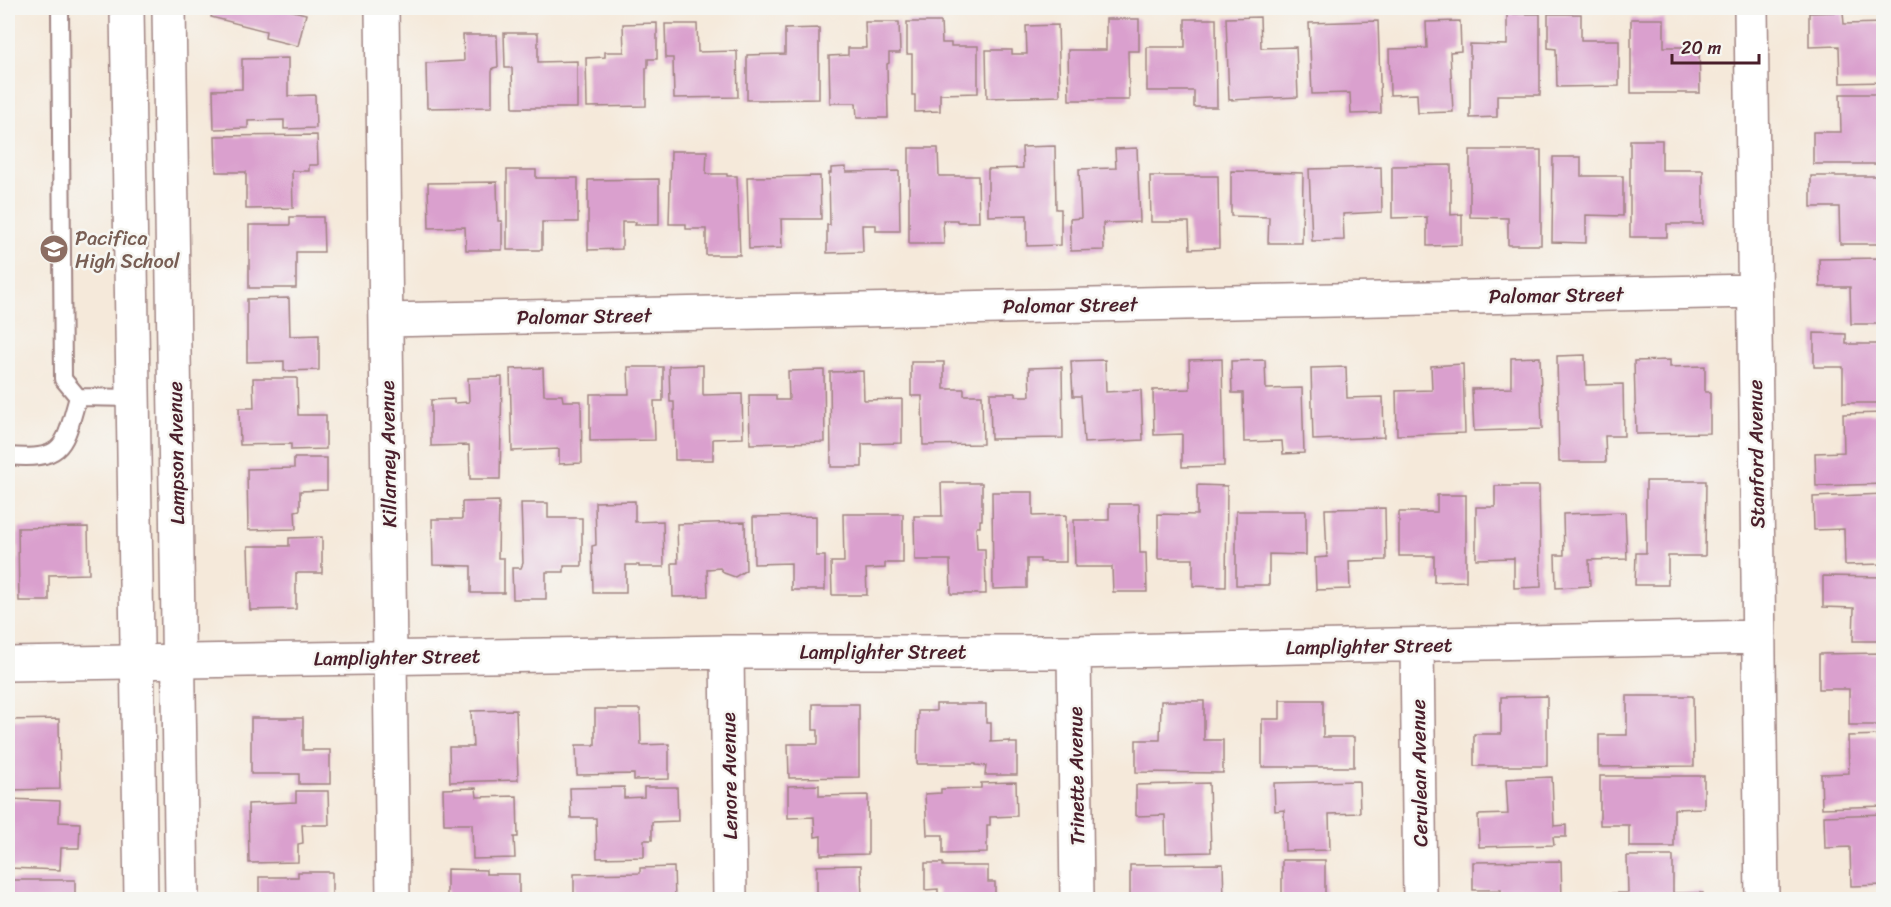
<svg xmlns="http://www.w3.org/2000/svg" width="1891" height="907" font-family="Sriracha,sans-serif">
<rect width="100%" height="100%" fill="#f6f6f2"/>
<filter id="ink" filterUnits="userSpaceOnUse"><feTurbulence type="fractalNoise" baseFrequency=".0167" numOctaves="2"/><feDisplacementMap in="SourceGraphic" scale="12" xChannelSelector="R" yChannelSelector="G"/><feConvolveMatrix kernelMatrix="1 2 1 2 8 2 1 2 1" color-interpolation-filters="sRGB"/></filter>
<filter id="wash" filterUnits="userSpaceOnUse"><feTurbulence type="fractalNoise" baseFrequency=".008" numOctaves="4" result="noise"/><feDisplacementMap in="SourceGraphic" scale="24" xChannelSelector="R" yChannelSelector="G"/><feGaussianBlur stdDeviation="1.35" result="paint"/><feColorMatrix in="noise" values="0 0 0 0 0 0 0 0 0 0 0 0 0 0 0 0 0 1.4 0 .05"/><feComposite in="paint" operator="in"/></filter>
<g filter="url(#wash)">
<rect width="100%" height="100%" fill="#f5e9da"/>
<g id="blocks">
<path fill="#daa0ce" d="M213,8H280L306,14L298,46L265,38L266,31L211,17Z
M1843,12L1844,24L1884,23V82L1840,83L1839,46L1809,47V13Z
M1507,14H1540V95H1497V117L1470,118V44L1507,45Z
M1548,14H1581V40H1619V86L1557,87L1556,49L1548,48Z
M1260,17L1261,48L1296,47L1298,97L1229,100L1226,18Z
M1106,19H1139V51H1128L1129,100H1069L1068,50H1106Z
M1185,19H1216L1217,107H1194V91H1147V47H1185Z
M1631,19H1664V47H1699L1700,93H1631Z
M1378,21L1381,113L1351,114L1350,93L1312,94L1309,23Z
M1460,21L1461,51L1450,52L1453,112L1418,113L1417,94L1390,95L1389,49L1427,48L1426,22Z
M865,22H899L900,53H889V63L887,64L888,118H857L856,103H830L829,56L848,55V48H866Z
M907,22H941L942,43H951V46H978V93L940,94V111L915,112V95H912V54H907Z
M657,23V59H648V68H646V106L587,107L586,58L605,57V52H624L623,24Z
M665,24H697L698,52L737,51L738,97L674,98L673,58H666Z
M1058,25L1060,96L987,98L986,50H1012V54H1027L1026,26Z
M819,28V99L747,100V55L785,54V29Z
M504,33H538V62L577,61V108H513L512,68H505Z
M463,35H497L498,67L493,68L492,72V107L427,108L426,63L464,61Z
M288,58V96L315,95L316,128L284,129V120L248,121V128L214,129L213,90L242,89V59Z
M1840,94H1884V164H1813V132H1841Z
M317,135L318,165H309V171H292L293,208L246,209V172H216L215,136Z
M1630,140H1662V170H1703V224H1667V237H1630Z
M1055,146L1056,209H1061V245L1027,246V215L988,216V169L1023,168L1022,147Z
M909,148H938L939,176H978L979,222H957V220H943L944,244H909Z
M1137,148L1140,222L1103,223L1104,250L1071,251L1070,219L1081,218L1079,169L1116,168L1115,149Z
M1470,150H1541V245H1508V218L1470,217Z
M671,151H707L706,174H727V176H737L740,255H706V229H686V224H669Z
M1553,157H1581V176H1623V216L1586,215V243L1552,242Z
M1451,165V215L1462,214V245L1427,246V217L1392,218V166Z
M846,167V172L899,171L900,231H876V225H862L863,252L827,253V225H830L829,173H831V168Z
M1381,167L1382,212L1343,214L1344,240L1312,241L1309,169Z
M507,170H536V178H578V222H542V250H507Z
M1231,171L1303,173L1302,243H1268L1269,217L1231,216Z
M820,176L821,219H781L782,248L749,249L747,177Z
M1150,176H1218L1219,248L1190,249L1189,222H1151Z
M1811,176H1884V244H1840L1839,207H1811Z
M659,179V225H635L636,222H622V249L588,250V180Z
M497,182L498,221H502V250H466L465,227L429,228L428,183Z
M290,217H323L324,252H296V288H249V225H290Z
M1884,258V324H1851L1850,287H1820L1819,259Z
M289,298L290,336L319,335V370L284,371V361L247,362V299Z
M1814,333L1846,334V344H1884V403H1843V367H1814Z
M1585,355L1586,385L1623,384L1624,436H1605L1606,462H1559L1557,356Z
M1540,357L1542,429L1474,431L1472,389L1511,388V358Z
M1222,359L1224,466L1182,467V434L1154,435L1153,390L1190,389L1189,360Z
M1105,360L1106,392L1141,390L1143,440L1084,443L1081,396H1073L1071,361Z
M1265,360L1266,389L1302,388L1304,453L1283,454L1282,441L1244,442L1243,393H1232L1231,361Z
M1670,360V367L1705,366V392H1710V433L1636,434L1634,361Z
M911,362H944V389H964V395H982L983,444L923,445L922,396H911Z
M1463,364L1465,433L1397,435L1396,391L1432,390L1431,366Z
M703,365V395L742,394L743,438L713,439V460H675L674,402H670L669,366Z
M628,367H663V401H654L655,440L590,441V394H629Z
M1062,367L1063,438L991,439L990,393H1016V396H1030L1029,368Z
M1346,367L1347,398L1383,397L1384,437L1313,440L1311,368Z
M543,368L544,395H562L563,401H581L582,463L559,464V449L512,451L510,369Z
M824,370L825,442L750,444L749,395H776V400H789L788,371Z
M863,371L864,400L902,399V443L862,444V467H831L830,372Z
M502,377L500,479H470L469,445L431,446V400L454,399V403L469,402L468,378Z
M253,378H297L298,415H326V449L291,450V444L240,445L239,408H254Z
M1884,413V484L1816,486L1815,453L1844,452L1843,414Z
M294,458H327V490L300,491V510L295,511L296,529L248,530L247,469L294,468Z
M1646,481H1706L1705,556H1668V585H1635L1636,553H1646Z
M941,483H982V520H980V527H976L977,549H985L986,594H951L950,560H915L914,516H942Z
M1197,485L1227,486L1226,587L1193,586V559H1158V514L1197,515Z
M1495,486H1539L1541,587L1514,588V558L1476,559V507H1495Z
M992,492H1033V516L1066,515V562H1040V559H1027V588L993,589Z
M1884,494V564L1845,565L1844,529L1814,530L1813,497Z
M1437,495H1466V581L1434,582V556H1399V512H1437Z
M499,501L498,558H504V593H471V566L433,565L432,519H462V502Z
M635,501V522L663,521L664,567H639V565H626V593H593L592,546L596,545L595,502Z
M521,503H548V518H582V566H564V572H546V599H513L512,568H521L523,563Z
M1109,504H1139L1140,553H1146L1147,592H1113L1112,567H1075L1074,520H1109Z
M1385,508L1386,560L1349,561L1350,589L1316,590L1315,558L1327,557L1325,509Z
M1236,511H1306V555L1269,554V585H1236Z
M1625,512L1627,559L1589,560L1590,586L1556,588L1555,555H1564L1563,514Z
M843,514H903V563H885V568L866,569L867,595H832L831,562H844Z
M816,516V556H825V590H791V563L754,564L753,517Z
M745,522L746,570L735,577L724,573L720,568L707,569L708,596L673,597L672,563H678L677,524Z
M88,527L89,574L49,575V601H19L18,528Z
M322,537V573H296V609L250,610L248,546H289V538Z
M1823,576L1884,577V641H1853L1854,608L1823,607Z
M1884,653V725H1849V689H1819V654Z
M1547,696V766H1474V734H1501V697Z
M1627,696H1693L1694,766L1599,767V735H1627Z
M1280,700H1323V737H1354V767H1262V719H1280Z
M1161,701H1204V740H1223V773L1136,772V740H1160Z
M813,704H859V777L789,778L788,744H818V730H813Z
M936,704H986V723H991V742L1010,741V743H1017V775H985L986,766L976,765V764H917L918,711H936Z
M595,709H640L641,745L669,744V779L634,780V774L577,775L576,745H595Z
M516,710L518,780L450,782L449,747H473L471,711Z
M251,718H303V750H330V784H299V774H251Z
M59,719L60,789L8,790V720Z
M1884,735V806L1822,808L1821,774L1849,773L1848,736Z
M1600,776H1704V808L1674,809V847H1629V825H1600Z
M1552,777L1554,826L1566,825V837H1553L1554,845L1479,847L1478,815L1508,814L1506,779Z
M1359,781L1360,813L1329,814L1330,850L1285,851L1284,810L1275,811L1274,783Z
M1016,782L1017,816L990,817V825H987V853L943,854V835H927L925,794L941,793V789L981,788V783Z
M1209,783L1211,852L1166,853L1165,815L1136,816V785Z
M819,785V796L868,795V854L821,855V836L815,837L814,817L788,818V786Z
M624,787V798L644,797V787H677L678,821L652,822V840H644V857L597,858L596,818H571L570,788Z
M476,788L477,797L517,796L518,837H514L515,858L473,859L472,824H444L443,789Z
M296,791H328L329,825H302L303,843L298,844V862L249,863L248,804L296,802Z
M8,799L60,801L59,822L80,823L79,848H61L60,870L8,868Z
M1884,814V885L1851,886L1850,847L1825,848L1824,816Z
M1627,856H1673V893H1703V900H1613V893H1628Z
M1282,860H1325V897H1356V900H1282Z
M1561,861L1562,900H1501V890H1473V862Z
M925,863H943V866H988V882H995V900H938V889L925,890Z
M1223,864L1224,900H1160V897H1130V865Z
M861,865L862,900H817V866Z
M674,867L675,900L574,898V874L640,873V868Z
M447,869L486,870V874H519V900H447Z
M298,872H332V900H259V877H298Z
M8,880H75V900H8Z
M1827,895L1884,896V900H1827Z"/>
</g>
</g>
<g filter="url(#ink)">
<use href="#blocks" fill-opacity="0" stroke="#a08482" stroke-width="1.5"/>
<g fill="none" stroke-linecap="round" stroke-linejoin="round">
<g stroke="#a08482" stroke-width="20">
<path id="lane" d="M60,8L63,379L78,397L133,398
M8,456C65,461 64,446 78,397"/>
</g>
<g stroke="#a08482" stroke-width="36">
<path id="street" d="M382,8L393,900
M1751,8L1762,900
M386,320L1754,291
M1417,646L1420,900
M727,652L730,900
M1074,652L1077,900
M8,664L727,652H1074L1759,637"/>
</g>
<g stroke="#a08482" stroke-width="36">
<path id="secondary" d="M127,8L141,900
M169,8L182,900"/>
</g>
<use href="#lane" stroke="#fff" stroke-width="16"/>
<use href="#street" stroke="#fff" stroke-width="33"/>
<use href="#secondary" stroke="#fff" stroke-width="33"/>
</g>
</g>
<defs>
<g id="school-disc" transform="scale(1.5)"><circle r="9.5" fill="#8d6e63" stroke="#f6f6f2"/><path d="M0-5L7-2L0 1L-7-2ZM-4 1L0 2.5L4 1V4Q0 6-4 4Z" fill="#fff"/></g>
</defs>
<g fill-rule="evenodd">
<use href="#school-disc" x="54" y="249"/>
</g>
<g text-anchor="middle" stroke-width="5" stroke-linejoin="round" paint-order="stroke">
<g font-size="20" fill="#785e54" stroke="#f6f6f2" text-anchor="start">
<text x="75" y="245">Pacifica<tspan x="75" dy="23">High School</tspan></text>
</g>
<g font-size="20" fill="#4a1f2b" stroke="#f6f6f2">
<text transform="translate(1556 295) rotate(-1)" y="7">Palomar Street</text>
<text transform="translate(1070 305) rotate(-1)" y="7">Palomar Street</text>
<text transform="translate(584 316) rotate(-1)" y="7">Palomar Street</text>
<text transform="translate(176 453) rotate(-91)" y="7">Lampson Avenue</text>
<text transform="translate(388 454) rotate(-91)" y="7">Killarney Avenue</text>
<text transform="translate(1756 454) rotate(-91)" y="7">Stanford Avenue</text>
<text transform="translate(1369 646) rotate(-1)" y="7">Lamplighter Street</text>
<text x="883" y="659">Lamplighter Street</text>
<text transform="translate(397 657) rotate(-1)" y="7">Lamplighter Street</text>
<text transform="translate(1419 773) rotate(-91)" y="7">Cerulean Avenue</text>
<text transform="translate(729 776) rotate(-91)" y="7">Lenore Avenue</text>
<text transform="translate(1076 776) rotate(-91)" y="7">Trinette Avenue</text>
</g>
</g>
<rect width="1891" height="907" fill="none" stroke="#f6f6f2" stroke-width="30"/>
<path d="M1672 54v9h87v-9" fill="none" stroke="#4a1f2b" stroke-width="3"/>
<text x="1681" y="54" font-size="18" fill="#4a1f2b" stroke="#f6f6f2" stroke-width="4.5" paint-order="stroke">20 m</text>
</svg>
